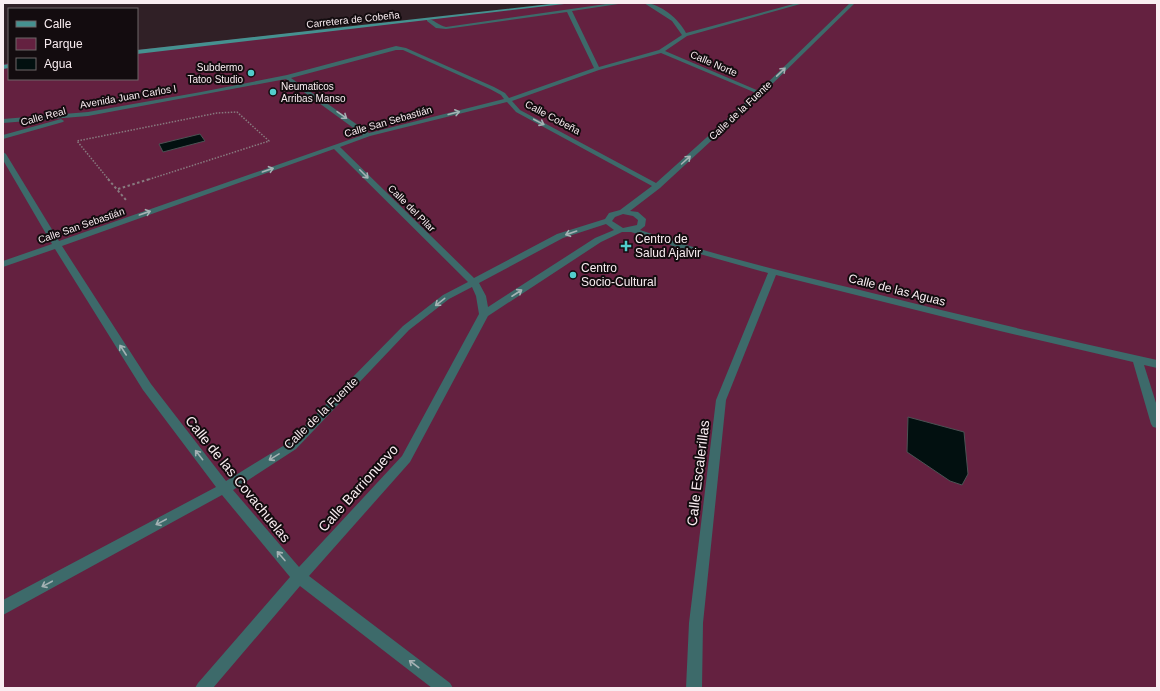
<svg xmlns="http://www.w3.org/2000/svg" width="1160" height="691" font-family="Helvetica,sans-serif">
<rect width="100%" height="100%" fill="#302026"/>
<path fill="#642140" d="M570,3H1157V688H3V64L9,63V79H137V50Z"/>
<path fill="#021010" stroke="#4c5254" d="M200,134L205,141L163,152L159,144Z
M908,417L964,432L968,474L962,485L950,481L907,452Z"/>
<g fill="none" stroke-linecap="round" stroke-linejoin="round">
<path stroke="#887a7f" stroke-width="1.5" stroke-dasharray="1.5 1.5" stroke-linecap="butt" d="M109,180L77,141L217,113L237,112L269,141L147,180"/>
<path stroke="#887a7f" stroke-width="2" stroke-dasharray="2.5 2.5" stroke-linecap="butt" d="M108,179L126,200
M118,189L150,179"/>
<path fill="#3d6a6a" fill-rule="evenodd" d="M613,3H625L572,11L599,67L659,50L682,35L672,21L644,3C660,3 679,19 686,33L797,3H804L687,36L665,51L759,91L850,3H855L762,94L660,188L630,211L638,212L646,219L645,226L640,230C712,255 786,272 860,290C959,315 1058,338 1157,360V368L1144,365L1157,406V428L1153,427L1151,424L1133,362L1000,331L776,275L726,400L703,623L702,688H686L689,623L716,400L768,273L682,249L631,232H622L601,242L488,316L410,462L309,576L450,683L453,688H432L300,586L213,688H195L198,683L290,577L222,495L3,615V600L216,487L143,390L55,249L3,267V261L52,244L3,160V152L6,154L59,241L363,135L286,79L88,116L3,123V119L88,112L201,92L287,75L396,46L406,48L494,87L505,93L509,98L594,68L567,12L446,29L436,28L427,21V19C434,19 439,26 446,27ZM396,50H403L490,89L501,95L504,99L369,133L291,78ZM661,53L756,93L656,183L520,110L512,101L599,70ZM507,102L516,112L652,186L620,210L609,213L605,219L557,234L474,278L340,147L370,136ZM334,149L468,282L443,295L403,326L288,443L226,481L151,384L62,246ZM623,214L633,216L638,220L637,225L623,228L612,221L615,217ZM606,224L614,230L595,238L488,307L486,296L479,283L563,238ZM472,287L476,296L479,314L402,456L299,567L233,490L296,449L409,330L449,299Z
M61,119L64,121L63,122L3,139V135Z"/>
<path fill="#459190" fill-rule="evenodd" d="M559,3H573L137,54V50Z
M9,64V68L3,69V65Z"/>
</g>
<defs><path id="oneway-shaft" d="M-6 0H5M1.5-3L5.5 0L1.5 3" fill="none" stroke-width="1.6" stroke-linecap="round" stroke-linejoin="round"/></defs>
<g stroke="#a4b2b4">
<use href="#oneway-shaft" transform="translate(781 72) rotate(-44)"/>
<use href="#oneway-shaft" transform="translate(454 113) rotate(-14)"/>
<use href="#oneway-shaft" transform="translate(342 115) rotate(35)"/>
<use href="#oneway-shaft" transform="translate(539 122) rotate(28)"/>
<use href="#oneway-shaft" transform="translate(686 160) rotate(-42)"/>
<use href="#oneway-shaft" transform="translate(268 170) rotate(-19)"/>
<use href="#oneway-shaft" transform="translate(364 174) rotate(45)"/>
<use href="#oneway-shaft" transform="translate(145 213) rotate(-19)"/>
<use href="#oneway-shaft" transform="translate(571 233) rotate(161)"/>
<use href="#oneway-shaft" transform="translate(517 293) rotate(-33)"/>
<use href="#oneway-shaft" transform="translate(440 302) rotate(142)"/>
<use href="#oneway-shaft" transform="translate(123 350) rotate(-123)"/>
<use href="#oneway-shaft" transform="translate(199 455) rotate(-128)"/>
<use href="#oneway-shaft" transform="translate(274 457) rotate(148)"/>
<use href="#oneway-shaft" transform="translate(161 522) rotate(152)"/>
<use href="#oneway-shaft" transform="translate(281 556) rotate(-131)"/>
<use href="#oneway-shaft" transform="translate(47 584) rotate(152)"/>
<use href="#oneway-shaft" transform="translate(414 664) rotate(-143)"/>
</g>
<g fill="#52cdcc" stroke="#130c0f" stroke-width="1.5">
<circle cx="251" cy="73" r="4"/>
<circle cx="273" cy="92" r="4"/>
<path d="M624 240h4v4h4v4h-4v4h-4v-4h-4v-4h4z"/>
<circle cx="573" cy="275" r="4"/>
</g>
<g text-anchor="middle" stroke-width="4" stroke-linejoin="round" paint-order="stroke">
<g font-size="10" fill="#f9edf1" stroke="#130c0f">
<text transform="translate(353 19) rotate(-6)" y="4">Carretera de Cobeña</text>
<text transform="translate(714 63) rotate(23)" y="4">Calle Norte</text>
<text transform="translate(128 96) rotate(-10)" y="4">Avenida Juan Carlos I</text>
<text transform="translate(740 110) rotate(-43)" y="4">Calle de la Fuente</text>
<text transform="translate(43 116) rotate(-15)" y="4">Calle Real</text>
<text transform="translate(553 117) rotate(28)" y="4">Calle Cobeña</text>
<text transform="translate(388 121) rotate(-16)" y="4">Calle San Sebastián</text>
<text transform="translate(412 208) rotate(45)" y="4">Calle del Pilar</text>
<text transform="translate(81 225) rotate(-19)" y="4">Calle San Sebastián</text>
</g>
<g font-size="10" fill="#f9edf1" stroke="#130c0f" text-anchor="end">
<text x="243" y="71">Subdermo<tspan x="243" dy="12">Tatoo Studio</tspan></text>
<text x="281" y="90" text-anchor="start">Neumaticos<tspan x="281" dy="12">Arribas Manso</tspan></text>
</g>
<g font-size="12" fill="#f9edf1" stroke="#130c0f" text-anchor="start">
<text x="635" y="243">Centro de<tspan x="635" dy="14">Salud Ajalvir</tspan></text>
<text x="581" y="272">Centro<tspan x="581" dy="14">Socio-Cultural</tspan></text>
</g>
<g font-size="12" fill="#f9edf1" stroke="#130c0f">
<text transform="translate(897 290) rotate(14)" y="4">Calle de las Aguas</text>
<text transform="translate(321 413) rotate(-44)" y="4">Calle de la Fuente</text>
</g>
<g font-size="14" fill="#f9edf1" stroke="#130c0f">
<text transform="translate(698 473) rotate(-83)" y="5">Calle Escalerillas</text>
<text transform="translate(238 479) rotate(51)" y="5">Calle de las Covachuelas</text>
<text transform="translate(358 488) rotate(-48)" y="5">Calle Barrionuevo</text>
</g>
</g>
<rect width="1160" height="691" fill="none" stroke="#f9edf1" stroke-width="8"/>
<rect x="8" y="8" width="130" height="72" fill="#130c0f" stroke="#6f6669"/>
<rect x="16" y="21" width="20" height="6" fill="#459190" stroke="#6f6669"/>
<text x="44" y="28" font-size="12" fill="#f9edf1">Calle</text>
<rect x="16" y="38" width="20" height="12" fill="#642140" stroke="#6f6669"/>
<text x="44" y="48" font-size="12" fill="#f9edf1">Parque</text>
<rect x="16" y="58" width="20" height="12" fill="#021010" stroke="#6f6669"/>
<text x="44" y="68" font-size="12" fill="#f9edf1">Agua</text>
</svg>
